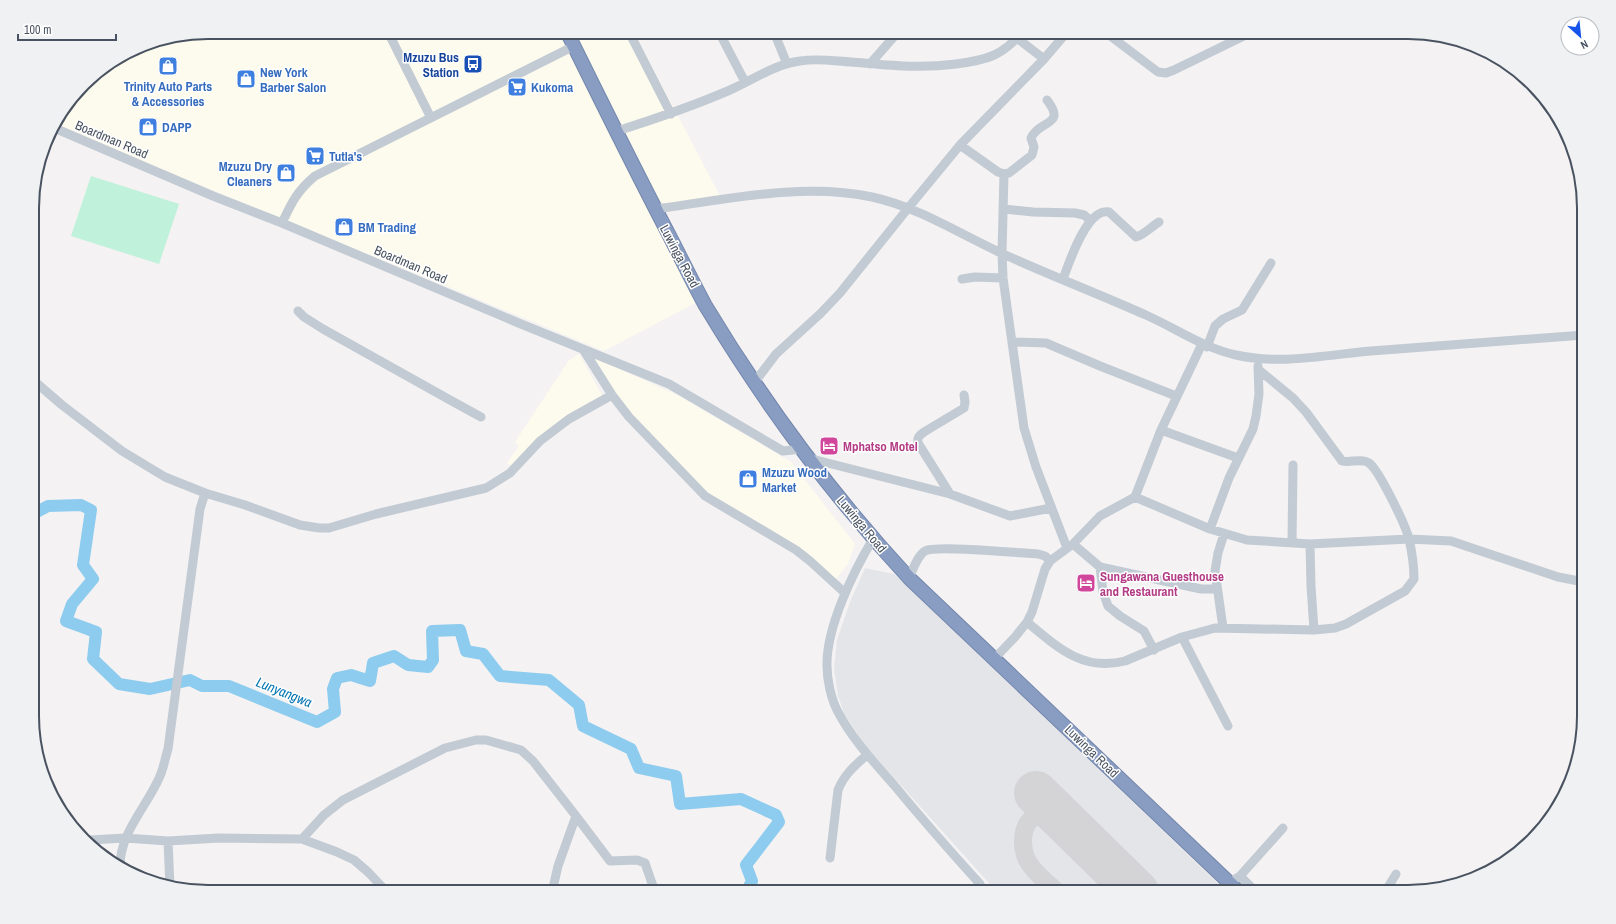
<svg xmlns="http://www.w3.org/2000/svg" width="1616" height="924" font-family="'Archivo Narrow',sans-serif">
<rect width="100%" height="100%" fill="#f4f2f2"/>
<path fill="#fdfbed" d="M208,32H634L721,198L652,211L699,301L604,351L54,125L92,76L141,45Z
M579,354L603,397L577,410L515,467L507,463L519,446L515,442L569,360Z
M593,357L679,396L791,462L855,544L848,564L834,581L805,551L708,495L620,402Z"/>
<path fill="#e4e5e9" d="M865,568L894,574L1227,892H997L864,744L845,715L838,696L834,669L837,640L850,602Z"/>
<path fill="#c0f1da" d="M91,176L179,204L159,264L71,236Z"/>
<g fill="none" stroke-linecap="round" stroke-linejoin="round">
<path stroke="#8dccef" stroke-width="12" d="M33,514L48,506L81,505L91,510L83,565L93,579L72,604L66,621L96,632L93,659L119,684L150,689L190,680L202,686H229L317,722L335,712L333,689L337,678L351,675L370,681L373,663L394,656L408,665L428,667L433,660L432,631L460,630L466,651L483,654L500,676L549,680L579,705L583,726L631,749L639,768L676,776L680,804L741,799L776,815L779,822L746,865L752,881L746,892"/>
<path stroke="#d4d4d7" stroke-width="18" d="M1057,892C1047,882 1033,872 1027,860C1021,847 1020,822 1037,816C1044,814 1053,815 1061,817"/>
<path stroke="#d4d4d7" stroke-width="44" d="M1036,793L1137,892"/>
<g stroke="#7487ad" stroke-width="15">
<path id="highway" d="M567,32C600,99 633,166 668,233C680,256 692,281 705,305C764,403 831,494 909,578L1239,892"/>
</g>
<path stroke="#c2cad3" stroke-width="9" d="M388,32L431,118
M629,32L671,114
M719,32L745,82
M777,32L776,37L787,64
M1105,32L1158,72L1166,73L1174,70L1252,32
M1017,38L1044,59
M870,64L898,32
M52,127L213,196L282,223L521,324L669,384L783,451L801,449
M617,131C655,119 693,106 730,90C753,80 775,64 800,61C817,58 834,61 851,62C888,65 919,69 956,64C986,60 1003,56 1022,32
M960,145L998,172L1004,174L1009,173L1032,155L1034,147L1031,138C1039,120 1067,126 1047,100
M1004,174L1002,253L1003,278L1024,428L1036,467L1067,548
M655,209C725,200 802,182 872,197C918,207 958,233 1001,253C1049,275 1099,294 1148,316C1177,329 1204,348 1236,355C1280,365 1326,355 1371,351C1442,345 1513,340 1584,335
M1004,209L1033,212L1075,213L1084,215L1090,220
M282,223C292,202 297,191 315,176L574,46
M962,279L975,277L1003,278
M1063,279C1069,263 1087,207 1109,212L1136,237C1144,235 1152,226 1159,222
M298,311L304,317L323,329L450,400L481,417
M1013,342L1046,343L1100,366L1176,396
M1207,347L1215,326L1223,319L1242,310L1271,263
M583,349L612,395L629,417L705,496L796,550L810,561L845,593
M1259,370L1293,398L1306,412L1342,461C1350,463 1362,458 1369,463C1379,470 1406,526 1409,539C1412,552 1414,566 1414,579L1405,591L1346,624L1335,628L1314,630
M33,380L62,405L122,451L165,477L205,493
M754,383L776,354L820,314L840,293L909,207L960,145L1044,59L1067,32
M1161,430L1238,458
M808,458L950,494L1010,516L1051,508
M950,494L918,443C917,437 919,436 924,432L964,408L965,402L964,395
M1135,497L1161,430L1202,344
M1210,529L1229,478L1253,429L1256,416L1259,394L1258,366
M873,539C853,572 826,628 827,666C827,680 831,698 837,710C851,738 874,762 894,785C922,819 951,852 980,884L983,892
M1292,542L1293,465
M1073,544L1100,567L1201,589H1217
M1100,567L1103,592L1108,606L1120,616L1144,631L1154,650
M909,578C913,570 917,556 925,551C935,545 1020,553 1038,554L1045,556L1050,561
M1027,622C1057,647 1083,672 1125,661L1182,637L1215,628L1314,630L1311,586L1310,544
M1223,628L1215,571L1218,553L1224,534
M1182,637L1228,726
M994,659L1015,637L1027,622L1032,612L1045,569L1050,561L1073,544L1100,516L1135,497L1210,529L1247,540L1310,544L1409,539L1451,541L1558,577L1584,582
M576,816L610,861L637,860L645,863L655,892
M302,839L324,815L343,800L445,748L476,740H486L521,750L533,761L576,816L558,866L552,892
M90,840L125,838L168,841L219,838L302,839L337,852L354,860L368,872L387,892
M168,841L170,887
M830,858L838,790C844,775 855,765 867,755
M120,868C119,833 147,807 160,776C164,767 165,758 168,749L200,509L205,493L245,505L300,525L319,528H329L376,514L486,488L510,473L540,441L569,419L612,395
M1240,876L1283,828
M1235,879L1240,876L1256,892
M1385,892L1396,874"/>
<use href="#highway" stroke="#899cc1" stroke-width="13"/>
</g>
<defs>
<g id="bus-square" transform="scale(1)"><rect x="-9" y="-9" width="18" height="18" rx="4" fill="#1a4fb4" stroke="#fff"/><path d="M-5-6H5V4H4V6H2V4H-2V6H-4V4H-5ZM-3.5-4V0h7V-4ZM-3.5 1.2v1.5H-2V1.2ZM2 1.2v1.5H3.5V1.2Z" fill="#fff"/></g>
<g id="shop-square" transform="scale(1)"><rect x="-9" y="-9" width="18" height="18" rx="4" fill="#3f7fe0" stroke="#fff"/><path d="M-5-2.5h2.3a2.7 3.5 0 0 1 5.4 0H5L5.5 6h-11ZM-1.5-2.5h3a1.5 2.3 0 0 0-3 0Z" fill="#fff"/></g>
<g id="supermarket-square" transform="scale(1)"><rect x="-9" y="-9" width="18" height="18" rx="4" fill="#3f7fe0" stroke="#fff"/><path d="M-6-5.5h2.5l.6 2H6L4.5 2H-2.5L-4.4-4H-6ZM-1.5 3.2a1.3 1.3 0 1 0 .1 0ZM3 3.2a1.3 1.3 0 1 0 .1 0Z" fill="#fff"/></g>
<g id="hotel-square" transform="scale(1)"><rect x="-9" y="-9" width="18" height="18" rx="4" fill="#d1479c" stroke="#fff"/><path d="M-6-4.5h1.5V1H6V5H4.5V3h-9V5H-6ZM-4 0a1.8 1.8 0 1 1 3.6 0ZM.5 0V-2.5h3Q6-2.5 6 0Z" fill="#fff"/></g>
</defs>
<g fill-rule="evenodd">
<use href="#bus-square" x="473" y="64"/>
<use href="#shop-square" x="168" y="66"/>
<use href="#shop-square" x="246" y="79"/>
<use href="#supermarket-square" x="517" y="87"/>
<use href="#shop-square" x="148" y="127"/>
<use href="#supermarket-square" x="315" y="156"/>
<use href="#shop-square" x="286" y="173"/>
<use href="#shop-square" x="344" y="227"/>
<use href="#hotel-square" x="829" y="446"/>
<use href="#shop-square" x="748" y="479"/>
<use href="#hotel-square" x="1086" y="583"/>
</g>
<g text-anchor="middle" stroke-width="3" stroke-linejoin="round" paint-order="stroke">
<g font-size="13" font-weight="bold" fill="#164399" stroke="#fff" text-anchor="end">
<text x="459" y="62">Mzuzu Bus<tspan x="459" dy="15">Station</tspan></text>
</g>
<g font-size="13" font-weight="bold" fill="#366cbe" stroke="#fff" text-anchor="start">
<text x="260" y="77">New York<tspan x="260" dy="15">Barber Salon</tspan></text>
<text x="168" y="91" text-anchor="middle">Trinity Auto Parts<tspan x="168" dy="15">&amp; Accessories</tspan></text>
<text x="531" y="92">Kukoma</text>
<text x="162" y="132">DAPP</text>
<text x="329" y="161">Tutla's</text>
<text x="272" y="171" text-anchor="end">Mzuzu Dry<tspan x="272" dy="15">Cleaners</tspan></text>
<text x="358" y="232">BM Trading</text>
<text x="762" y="477">Mzuzu Wood<tspan x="762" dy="15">Market</tspan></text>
</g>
<g font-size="13" fill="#495260" stroke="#fff">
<text transform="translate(112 139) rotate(23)" y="5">Boardman Road</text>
<text transform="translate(680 256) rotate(62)" y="5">Luwinga Road</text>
<text transform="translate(411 264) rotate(23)" y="5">Boardman Road</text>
<text transform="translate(862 524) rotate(50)" y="5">Luwinga Road</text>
<text transform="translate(1092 751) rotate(44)" y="5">Luwinga Road</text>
</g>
<g font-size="13" font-weight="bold" fill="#b23c85" stroke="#fff" text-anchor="start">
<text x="843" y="451">Mphatso Motel</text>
<text x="1100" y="581">Sungawana Guesthouse<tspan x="1100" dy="15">and Restaurant</tspan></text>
</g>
<g font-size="14" font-style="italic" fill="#0877b3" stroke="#fff">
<text transform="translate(284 692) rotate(22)" y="5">Lunyangwa</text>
</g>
</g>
<path d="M0 0H1616V924H0ZM208 39H1408A169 169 0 0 1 1577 208V716A169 169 0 0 1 1408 885H208A169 169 0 0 1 39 716V208A169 169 0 0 1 208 39Z" fill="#f0f1f2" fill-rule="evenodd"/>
<path fill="none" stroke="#495260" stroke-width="2" d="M208 39H1408A169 169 0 0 1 1577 208V716A169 169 0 0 1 1408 885H208A169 169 0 0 1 39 716V208A169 169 0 0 1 208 39Z"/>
<g transform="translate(1580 36) rotate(153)"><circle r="19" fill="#ffffff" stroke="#b6babf"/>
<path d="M0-3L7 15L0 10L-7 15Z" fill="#1553eb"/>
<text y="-6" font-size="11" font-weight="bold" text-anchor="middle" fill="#495260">N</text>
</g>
<path d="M18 34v6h98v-6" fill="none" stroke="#495260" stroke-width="2"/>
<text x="24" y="34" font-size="12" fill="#495260" stroke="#ffffff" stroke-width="3" paint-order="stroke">100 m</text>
</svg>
